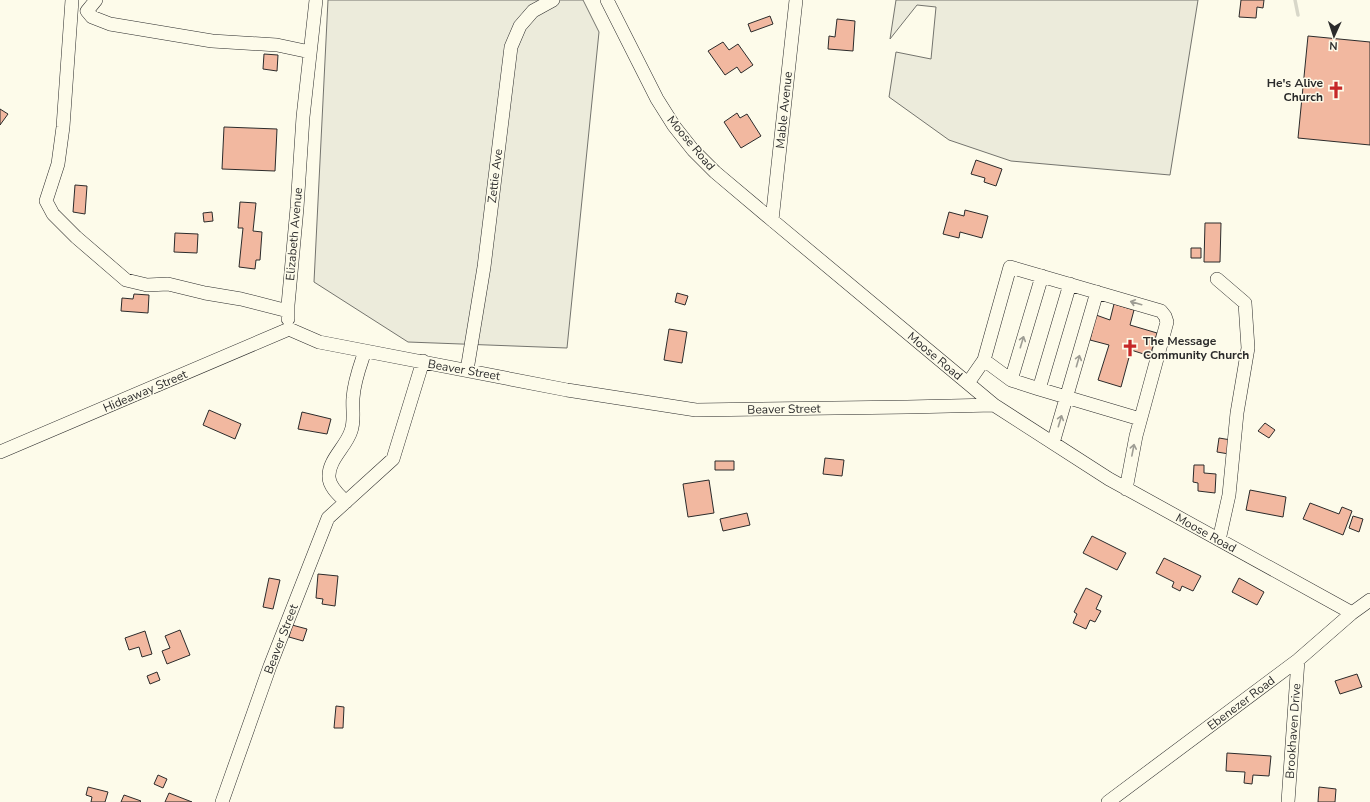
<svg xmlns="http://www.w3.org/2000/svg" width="1370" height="802" font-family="'Nunito Sans',sans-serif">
<rect width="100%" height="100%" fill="#fdfbea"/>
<path fill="#ecebdb" stroke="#74746e" d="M328,0H583L599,32L567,348L408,342L314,282Z
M896,0H1198L1170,175L1011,161L949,140L889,97L896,52L931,59L936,7L917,5L890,39Z"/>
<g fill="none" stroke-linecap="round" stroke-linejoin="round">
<path stroke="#d8d7c9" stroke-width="3.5" d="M1295,0L1298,15"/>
</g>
<path fill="#f2b8a0" stroke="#2b2b2b" d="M1241,0H1264L1263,8L1257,7L1256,18L1239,17Z
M770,16L773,24L751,32L748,24Z
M837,19L855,21L853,51L828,49L829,36L835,37Z
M1308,36L1370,42V145L1298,138Z
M723,42L729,50L738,44L753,65L741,73L737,67L725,75L708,51Z
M264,54L278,55L277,71L263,69Z
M0,109L8,114L0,125Z
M737,113L740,118L747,114L761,136L741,148L724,122Z
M224,127L277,129L275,171L222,169Z
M976,160L1002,169L996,186L984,182L985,178L971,174Z
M75,185L87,186L85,214L73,212Z
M240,202L256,203L253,231L262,232L260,260H256L255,269L239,267L243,228H238Z
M965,210L988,216L982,238L960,232L959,238L943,234L949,212L964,216Z
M212,212L213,221L204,222L203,213Z
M1205,223H1221L1220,262H1204Z
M175,233L198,234L197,253L174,252Z
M1191,248H1201V258H1191Z
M677,293L688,296L685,305L675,302Z
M134,294L149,295L148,313L121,311L122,298L133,299Z
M1114,304L1134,310L1130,325L1157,333L1150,356L1131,350L1121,387L1098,380L1109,345L1090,340L1096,315L1110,320Z
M669,329L687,332L682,363L664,360Z
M209,410L241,424L235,439L203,425Z
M302,412L331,419L327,434L298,429Z
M1265,423L1275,430L1269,438L1258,431Z
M1219,438L1231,440L1229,454L1217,452Z
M825,458L844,460L842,476L823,474Z
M715,461H734V470H715Z
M1194,465H1204V473L1216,474L1215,493L1198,491V483L1193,482Z
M709,480L714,513L688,517L683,484Z
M1250,490L1286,497L1283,517L1246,510Z
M1310,503L1339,514L1342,507L1352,511L1343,535L1303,519Z
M747,513L750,525L723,531L720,519Z
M1353,516L1363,519L1359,532L1349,528Z
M1092,536L1126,553L1117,570L1083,553Z
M1164,558L1201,576L1193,591L1182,586L1180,591L1172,587L1174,582L1156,573Z
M318,574L338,576L335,606L322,604L323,599L316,598Z
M269,578L280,580L273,609L263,607Z
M1239,578L1264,592L1257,605L1232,592Z
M1086,588L1102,596L1096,609L1101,611L1095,622L1090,620L1086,629L1073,623L1077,614L1074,612Z
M292,625L307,629L303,641L289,637Z
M180,630L190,655L167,664L162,651L170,648L165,636Z
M145,631L152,654L142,657L139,647L129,650L125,638Z
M157,672L160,680L150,684L147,676Z
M1357,674L1362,687L1340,694L1335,681Z
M336,706L344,707L343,728H334Z
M1227,753L1271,756L1269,776L1253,775L1252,784L1244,783L1245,772L1226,771Z
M158,775L167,779L163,788L154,784Z
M88,787L108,792L105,802H91L92,797L86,795Z
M1319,787L1336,789L1335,802H1318Z
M169,793L192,802H165Z
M124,795L141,801L140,802H121Z"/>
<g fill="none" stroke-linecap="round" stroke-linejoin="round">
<g stroke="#2b2b2b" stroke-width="14">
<path id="minor" d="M72,0L63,127L58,164L46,201L53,214L76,237L126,280L147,285L168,284L205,293L241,299L288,311
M96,0L87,11L92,17L110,24L212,41L277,45L310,52
M607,0L657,99L674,126L693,150L715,172L772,220L994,405L1109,479L1352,613
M772,220L796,0
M1217,279L1245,303L1248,348L1237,413L1229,495L1219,540
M288,319V305L297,208L303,117L316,0
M289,329L319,342L567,390L696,410L907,407L994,405
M984,360L1011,380L1039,389L1140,419
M467,370L484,267L511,47L520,26L533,11L553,0
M1011,380L1042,276
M968,383L984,360L1010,267L1161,311L1165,316L1167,322L1136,436L1126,489
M1039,389L1070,284
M1053,443L1097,292
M0,452L289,329
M346,502C340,496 329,487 329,477C328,460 346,447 351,431C355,421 352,408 353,398C354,381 360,366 365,351
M222,802L270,666L328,518L393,459L423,361
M1108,802L1298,660L1352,613L1370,600
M1288,802L1298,660"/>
</g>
<use href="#minor" stroke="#fdfbea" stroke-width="13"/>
</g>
<defs><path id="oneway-shaft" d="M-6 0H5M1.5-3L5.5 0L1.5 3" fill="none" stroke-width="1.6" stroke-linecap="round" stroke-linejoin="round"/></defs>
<g stroke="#9e9d94">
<use href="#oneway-shaft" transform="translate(1136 303) rotate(-164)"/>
<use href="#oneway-shaft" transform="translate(1022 342) rotate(-73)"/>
<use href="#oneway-shaft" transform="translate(1078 361) rotate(-74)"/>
<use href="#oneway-shaft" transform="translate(1060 421) rotate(-73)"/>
<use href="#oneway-shaft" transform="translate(1133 450) rotate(-79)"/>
</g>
<defs>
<g id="church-bare" transform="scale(1.38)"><path d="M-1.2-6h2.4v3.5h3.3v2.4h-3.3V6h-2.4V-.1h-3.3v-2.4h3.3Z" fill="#c62828" stroke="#fdfbea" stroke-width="2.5" paint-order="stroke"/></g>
</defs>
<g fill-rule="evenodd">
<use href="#church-bare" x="1336" y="90"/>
<use href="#church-bare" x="1130" y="348"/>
</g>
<g text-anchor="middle" stroke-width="3" stroke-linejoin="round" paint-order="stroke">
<g font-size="12" font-weight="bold" fill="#2b2b2b" stroke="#fdfbea" text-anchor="end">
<text x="1323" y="87">He's Alive<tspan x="1323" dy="14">Church</tspan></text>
<text x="1143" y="345" text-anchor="start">The Message<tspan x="1143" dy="14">Community Church</tspan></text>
</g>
<g font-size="12" fill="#2b2b2b" stroke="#fdfbea">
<text transform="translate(784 110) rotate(-84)" y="4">Mable Avenue</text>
<text transform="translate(691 143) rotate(50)" y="4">Moose Road</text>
<text transform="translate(495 176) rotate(-83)" y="4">Zettie Ave</text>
<text transform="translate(294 234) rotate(-85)" y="4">Elizabeth Avenue</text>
<text transform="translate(935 356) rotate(40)" y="4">Moose Road</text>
<text transform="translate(464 370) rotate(10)" y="4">Beaver Street</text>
<text transform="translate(145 391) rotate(-23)" y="4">Hideaway Street</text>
<text transform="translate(784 409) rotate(-1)" y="4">Beaver Street</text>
<text transform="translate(1206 533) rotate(29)" y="4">Moose Road</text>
<text transform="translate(281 639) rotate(-69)" y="4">Beaver Street</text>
<text transform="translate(1241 703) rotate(-37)" y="4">Ebenezer Road</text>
<text transform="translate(1293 731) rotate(-86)" y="4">Brookhaven Drive</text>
</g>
</g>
<g transform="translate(1334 36) rotate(183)" stroke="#fdfbea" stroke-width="3" paint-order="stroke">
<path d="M0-3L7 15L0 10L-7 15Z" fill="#2b2b2b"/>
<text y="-6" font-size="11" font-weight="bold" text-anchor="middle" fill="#2b2b2b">N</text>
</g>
</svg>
